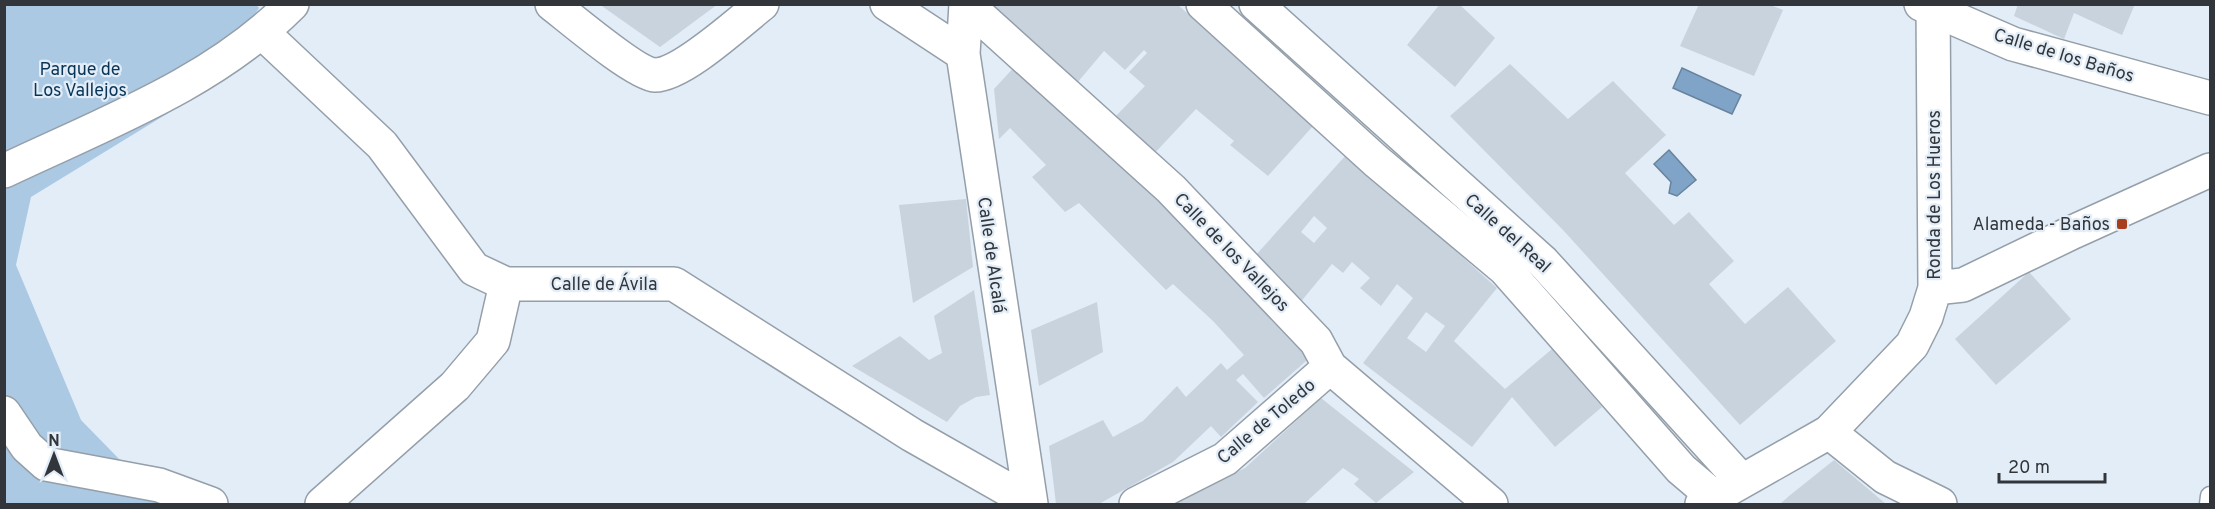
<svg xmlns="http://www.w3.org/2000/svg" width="2215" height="509" font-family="Overpass,sans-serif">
<rect width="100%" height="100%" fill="#e2edf8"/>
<path fill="#acc9e4" d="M256,4L259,8L201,93L31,197L16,265L81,420L163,504H5L4,5Z"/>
<path fill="#7fa4c7" stroke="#68839d" stroke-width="1.5" d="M1682,68L1741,95L1732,114L1673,88Z
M1669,150L1696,180L1677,196L1669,193L1671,182L1654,164Z"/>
<path fill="#c8d3de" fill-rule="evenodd" d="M599,4H718L660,47Z
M992,4H1177L1313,126L1268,176L1230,145L1234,141L1196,109L1152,156L1114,118L1145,86L1129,72L1147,53L1144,50L1125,70L1104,51L1077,83Z
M1440,4H1459L1495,38L1455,87L1407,45Z
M1699,4H1768L1783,10L1754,76L1680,46Z
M2018,4H2135L2122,35L2074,13L2064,39L2014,16Z
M1017,64L1161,200L1314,354L1264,398L1243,374L1236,380L1258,402L1221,437L1211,426L1173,462L1099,504H1056L1049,446L1103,420L1113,437L1143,421L1177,386L1186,397L1221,363L1227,370L1244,355L1213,321L1173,284L1166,290L1079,203L1065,212L1032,177L1046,165L1010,128L999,139L994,89Z
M1510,64L1568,119L1613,81L1666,135L1625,173L1674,225L1689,212L1734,261L1709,284L1745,324L1788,287L1836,341L1740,425L1563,230L1450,116Z
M1347,154L1497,288L1454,341L1505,389L1552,349L1602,407L1555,447L1512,397L1472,447L1363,363L1413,298L1397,284L1381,306L1360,288L1370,278L1352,262L1343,273L1332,264L1299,304L1255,256ZM1314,216L1327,228L1314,243L1301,232ZM1426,312L1445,326L1426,352L1407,338Z
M966,199L973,267L913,303L899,205Z
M2029,272L2071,319L1996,385L1955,339Z
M974,290L990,395L976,397L960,406L947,422L852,366L900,336L929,360L942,353L934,316Z
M1097,302L1103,352L1039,386L1031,330Z
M1321,398L1414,472L1376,503L1354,484L1359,479L1343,468L1304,504H1169L1245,468Z
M1834,460L1886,504H1780L1789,496Z"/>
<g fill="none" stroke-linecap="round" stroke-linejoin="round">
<g stroke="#949fa9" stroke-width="21">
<path id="service" d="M2209,504L2210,496"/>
</g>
<g stroke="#949fa9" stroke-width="36">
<path id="minor" d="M552,4C570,18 636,74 655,75C682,75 738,23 762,4
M887,4L963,54
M966,4L1171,189L1316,341L1330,367L1491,504
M966,4L963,54L1031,504
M1203,4L1376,161L1505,269L1681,469L1714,497
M1921,4L2013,44L2210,98
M263,33L382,145L474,269L506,284H674L912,435L1030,502
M4,171C105,123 212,84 292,4
M4,413L27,447L46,464L159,485L211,504
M1829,432L1885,477L1940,504
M322,504L455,386L493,341L506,284
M1136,504L1225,459L1330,367"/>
</g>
<g stroke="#949fa9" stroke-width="36">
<path id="tertiary" d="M1256,4L1543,262L1742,481
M1935,288L1963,285L2073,232L2210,170
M1702,504L1829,432L1912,345L1926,317L1935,288L1933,4"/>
</g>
<use href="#service" stroke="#fff" stroke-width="18"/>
<use href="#minor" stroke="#fff" stroke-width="33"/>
<use href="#tertiary" stroke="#fff" stroke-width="33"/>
</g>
<rect fill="#a73f1f" stroke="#e2edf8" stroke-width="2" x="2116" y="218" width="12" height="12" rx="3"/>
<g text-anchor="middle" stroke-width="4.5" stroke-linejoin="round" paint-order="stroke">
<g font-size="18" fill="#32363a" stroke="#e2edf8">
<text transform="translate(2064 55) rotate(17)" y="6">Calle de los Baños</text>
<text transform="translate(1934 195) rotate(-90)" y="6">Ronda de Los Hueros</text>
<text transform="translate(1508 233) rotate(42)" y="6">Calle del Real</text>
<text transform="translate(1232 252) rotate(46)" y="6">Calle de los Vallejos</text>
<text transform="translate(992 255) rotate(82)" y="6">Calle de Alcalá</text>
<text x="604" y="290">Calle de Ávila</text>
<text transform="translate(1266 421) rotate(-40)" y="6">Calle de Toledo</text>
</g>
<g font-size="18" fill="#083557" stroke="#e2edf8">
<text x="80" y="75">Parque de<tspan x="80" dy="21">Los Vallejos</tspan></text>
</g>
<g font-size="18" fill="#32363a" stroke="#e2edf8" text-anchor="end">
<text x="2110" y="230">Alameda - Baños</text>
</g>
</g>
<rect width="2215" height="509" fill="none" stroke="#32363a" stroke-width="12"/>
<g transform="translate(54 455)" stroke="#e2edf8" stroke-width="4.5" paint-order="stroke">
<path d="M0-4.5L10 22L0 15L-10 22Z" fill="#32363a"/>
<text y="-9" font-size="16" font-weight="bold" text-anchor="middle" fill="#32363a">N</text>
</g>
<path d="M1999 473v9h106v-9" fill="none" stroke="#32363a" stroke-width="3"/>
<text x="2008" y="473" font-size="18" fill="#32363a" stroke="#e2edf8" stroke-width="4.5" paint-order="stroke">20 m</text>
</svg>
